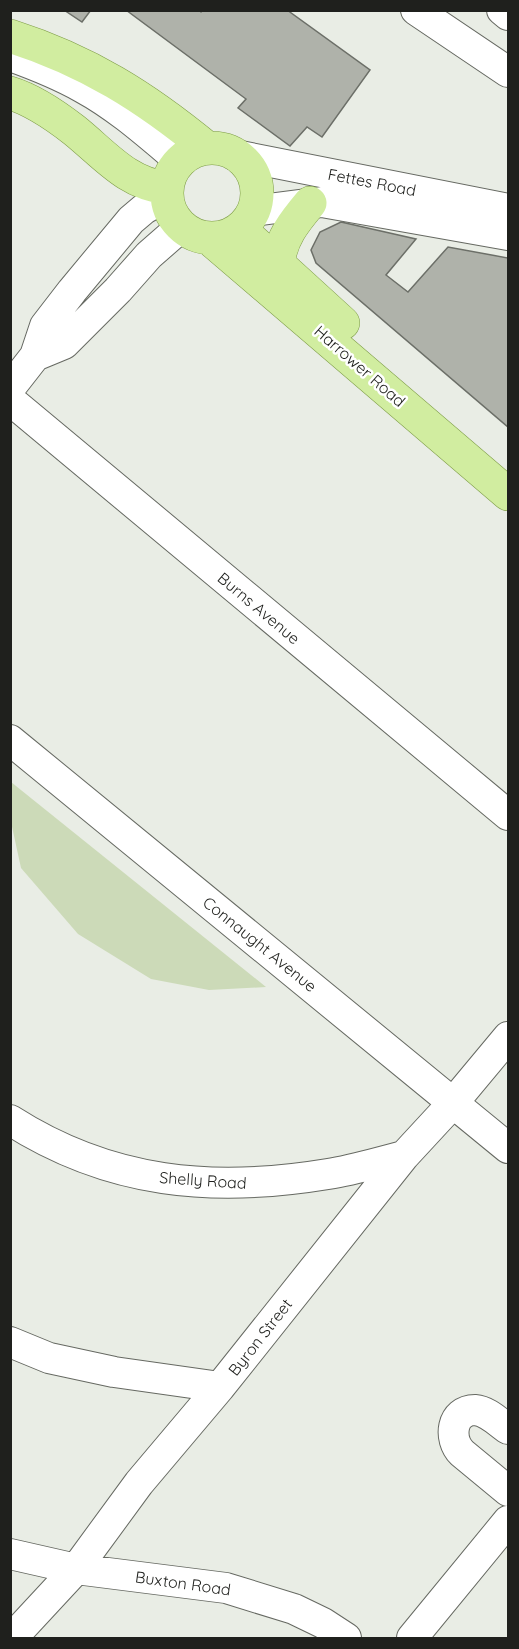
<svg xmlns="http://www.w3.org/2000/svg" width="519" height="1649" font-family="Quicksand,sans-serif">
<rect width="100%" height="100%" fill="#e9ede5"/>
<path fill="#ccdab8" d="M11,782L266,987L209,990L151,979L78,934L21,868L11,822Z"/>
<path fill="#afb2aa" stroke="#6c6f68" stroke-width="1.5" d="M64,10H91L82,22Z
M126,10H198L201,12L202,10H287L370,70L322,137L307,127L290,146L238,108L246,99Z
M341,222L416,239L386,275L408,292L448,247L508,258V427L316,263L311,250L320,232Z"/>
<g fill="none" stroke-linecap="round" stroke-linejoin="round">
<g stroke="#666962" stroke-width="32">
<path id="minor" d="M416,10L508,72
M502,10L508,15
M10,56C35,65 60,75 83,88C118,107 149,135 180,161
M235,155L508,209
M254,211L322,202L508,235
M35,356L64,344L118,290L149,255L181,227
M10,388L35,356L45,326L72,291L131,220L144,209L167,196
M10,400L508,815
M10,740L508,1148
M10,1120C110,1184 213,1193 328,1174C354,1170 379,1162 404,1156
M10,1342L49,1358L114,1372L220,1387
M508,1429C499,1423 488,1411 475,1410C451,1410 448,1439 462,1453L508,1491
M10,1554L76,1569L226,1588L294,1609L323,1623L346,1638
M12,1638L76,1569L139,1483L220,1387L404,1156L453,1103L508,1037
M412,1638L508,1521"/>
</g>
<g stroke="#7f9d49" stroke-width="34">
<path id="major" d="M10,36C88,61 145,97 207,148
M10,93C33,100 56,116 74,130C104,154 127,184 167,188
M167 193a45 45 0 1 1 90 0a45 45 0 1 1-90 0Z
M240,229L343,323
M210,239L508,494
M278,264C281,238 294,222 310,203"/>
</g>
<use href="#minor" stroke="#fff" stroke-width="30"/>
<use href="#major" stroke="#d1eda0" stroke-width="33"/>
</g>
<g text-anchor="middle" stroke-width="5" stroke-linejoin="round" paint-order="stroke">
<g font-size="16" fill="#1f201d" stroke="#fff">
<text transform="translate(372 182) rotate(11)" y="6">Fettes Road</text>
<text transform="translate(360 366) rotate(41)" y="6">Harrower Road</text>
<text transform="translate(259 608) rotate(40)" y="6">Burns Avenue</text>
<text transform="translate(260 944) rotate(39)" y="6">Connaught Avenue</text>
<text transform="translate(203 1180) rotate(4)" y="6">Shelly Road</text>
<text transform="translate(260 1337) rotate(-52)" y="6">Byron Street</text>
<text transform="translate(183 1583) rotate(8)" y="6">Buxton Road</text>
</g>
</g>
<rect width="519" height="1649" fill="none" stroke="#1f201d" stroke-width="24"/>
</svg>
